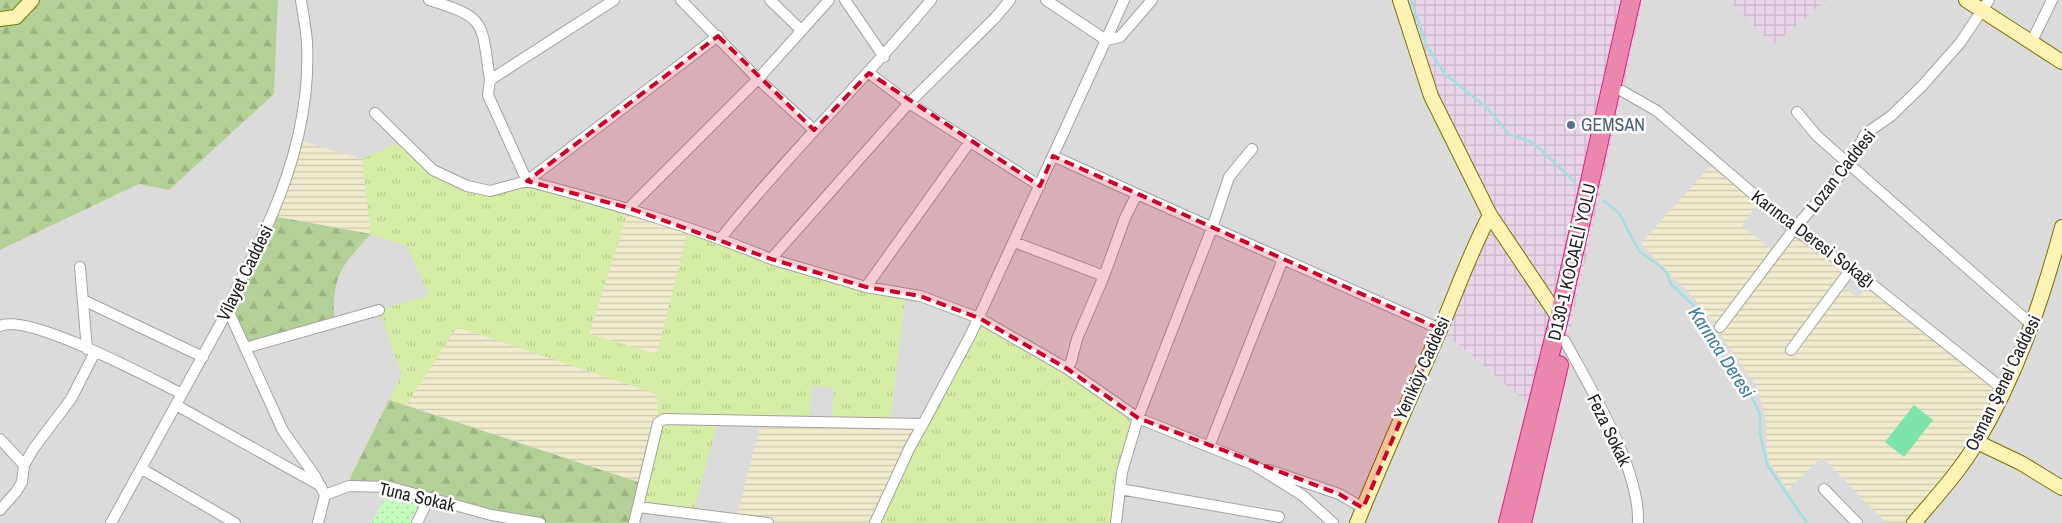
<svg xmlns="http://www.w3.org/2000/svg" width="2062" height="523" font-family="'Archivo Narrow',sans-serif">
<defs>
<pattern id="industrial-grid" width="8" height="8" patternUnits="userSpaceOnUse" patternTransform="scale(1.25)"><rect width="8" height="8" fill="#e9d5e9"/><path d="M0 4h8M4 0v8" fill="none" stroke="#c7b6c7"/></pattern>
<pattern id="farmland-rules" width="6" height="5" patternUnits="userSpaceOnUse" patternTransform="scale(1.25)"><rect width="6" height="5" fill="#f0ebcd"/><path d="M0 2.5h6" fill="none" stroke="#cdc9b0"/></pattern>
<pattern id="grass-tufts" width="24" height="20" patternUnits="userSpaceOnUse" patternTransform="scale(1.25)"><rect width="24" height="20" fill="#d6eda6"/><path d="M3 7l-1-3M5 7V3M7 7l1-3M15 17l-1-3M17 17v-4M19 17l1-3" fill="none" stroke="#b7cb8e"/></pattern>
<pattern id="forest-firs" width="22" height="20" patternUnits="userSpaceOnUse" patternTransform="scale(1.25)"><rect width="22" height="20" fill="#b3d196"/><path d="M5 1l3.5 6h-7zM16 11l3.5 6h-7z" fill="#9ab381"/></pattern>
<pattern id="park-dots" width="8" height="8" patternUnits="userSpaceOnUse" patternTransform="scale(1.25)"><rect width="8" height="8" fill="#c5fcbe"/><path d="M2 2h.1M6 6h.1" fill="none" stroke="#a9d8a3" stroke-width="1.8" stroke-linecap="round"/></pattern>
</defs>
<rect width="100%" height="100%" fill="#f0e9e3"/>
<path fill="#dcdbdb" d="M278,0H2062V523H0V250L139,184L274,94Z"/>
<path fill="url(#industrial-grid)" d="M1400,0H1643L1568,339L1536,410L1440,329L1490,215L1431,96Z
M1729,0H1826L1773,45Z"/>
<path fill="url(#farmland-rules)" d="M298,140L362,159L371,234L272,216Z
M1710,166L1758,203L1742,226L1778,255L1795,235L1845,271L1837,283L1858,298L1867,286L1996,390L1997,393L1967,447L1910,523H1886L1822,457L1788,490L1769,461L1766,444V418L1758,389L1701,306L1641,243Z
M629,208L689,228L657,354L589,334Z
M457,327L658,394V423L644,484L406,405Z
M761,422L923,424L875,523H768L736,519Z"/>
<path fill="url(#grass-tufts)" d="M403,140L433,170L490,191L527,181L629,208L589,334L657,354L689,228L771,259L899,293L905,300L890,424L832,423L834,388L812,386L809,423L718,421L693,514L638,507L658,423L657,394L457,327L406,405L389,400L402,375L379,310L429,295L407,246L371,234L362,159Z
M979,318L1138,418L1116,523H875Z"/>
<path fill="url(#forest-firs)" d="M0,0H278L274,94L169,190L139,184L0,250Z
M272,216L371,234C339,269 333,274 334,323L245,348L228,310Z
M389,400L644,484L634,523H540L390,487L349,486L351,476Z"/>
<path fill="url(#park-dots)" d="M390,487L429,498L417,523H372Z"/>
<path fill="#7de3a8" d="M1914,405L1933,420L1904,457L1885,442Z"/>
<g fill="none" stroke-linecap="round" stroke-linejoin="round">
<path stroke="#a1dee0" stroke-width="2.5" d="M1411,0L1426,44L1445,74L1487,108L1509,134L1531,142L1539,148L1574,181
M1604,201L1619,213L1639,251L1661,267L1667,274L1671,284L1696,308L1711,331L1729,368L1747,387L1760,414V434L1767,465L1807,523"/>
<g stroke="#a2a2a2" stroke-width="12">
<path id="street" d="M429,0C488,18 481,22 490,80
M614,0L490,80L488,95L527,181C610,203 692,226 771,259L909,103L995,18L1010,0
M681,0L758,79L814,130
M770,0L801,30
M845,0L884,57
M1046,0L1106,40L1124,0
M2031,43L2052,0
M869,73L909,103L1040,186
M1622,91L1657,111L1794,229L1864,278L2003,389
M1797,112L1817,136L2032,325
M375,113L433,170L467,186L490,191L527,181L718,36
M1053,156L1137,194L1125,218L1104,276
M1137,194L1440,329
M629,208L758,79L829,0
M721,238C787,155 863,82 931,0
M1014,242L1104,276L1077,339L1071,362L1066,368L1138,418L1252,464L1302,495L1333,523
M771,259L866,287L920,296L979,318L1066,368
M80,267L87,349
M866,287L969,143
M83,300L203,357
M228,310L283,431L315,476L325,495
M0,326C28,312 152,379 182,394
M1720,327L1794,229L1849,165L1865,134L1891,116L1922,86L1960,43L1989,0
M1565,341C1591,390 1640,468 1638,523
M245,348L379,310
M1791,350L1851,269
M176,405L321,486
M0,439L24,465
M1209,447L1283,259
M142,469L235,523
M1269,470L1339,494L1363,508
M1120,489L1279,517
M1824,489L1857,523
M325,495L349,486L390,487L491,515L540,523
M638,507L768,523
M0,510L16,492L22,482L24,465L34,448L71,399L95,352
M111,523L228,310C240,278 258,248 271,217C295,162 310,101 307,42C306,28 303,14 301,0
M318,523L325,495
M417,523L429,498
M634,523L658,423L664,419L923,424L971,334L1106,40L1120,37L1152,0
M875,523L910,447L923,424
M1116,523L1122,472L1138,418L1212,228L1229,177L1252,149"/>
</g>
<g stroke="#7a7000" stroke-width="16">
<path id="secondary" d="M1400,0L1431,96L1490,215L1559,318
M1966,0L2062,62
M0,19L16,17L32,0
M1977,442L2021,463L2062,488
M1357,523C1383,458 1412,394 1440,330C1457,291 1470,252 1490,215
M1914,523C1936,497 1960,471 1977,442C2017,375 2042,301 2062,227"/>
</g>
<g stroke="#e41a86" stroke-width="20">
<path id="highway" d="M1508,523L1559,318L1631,0
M1522,523L1559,365"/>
</g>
<use href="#street" stroke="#fff" stroke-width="10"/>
<use href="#secondary" stroke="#fdf3b4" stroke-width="14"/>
<use href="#highway" stroke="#eb87ad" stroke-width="18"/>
</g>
<path fill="#cc0027" fill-opacity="0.2" stroke="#cc0027" stroke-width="4" stroke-dasharray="10 6" stroke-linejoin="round" d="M718,36L814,130L869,73L1040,186L1053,156L1440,329L1363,508L1339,494L1138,418L1066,368L979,318L920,296L866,287L771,259L629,208L527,181Z"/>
<circle fill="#5c6f8a" stroke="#fff" stroke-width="2" cx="1571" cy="125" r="5"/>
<g text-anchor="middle" stroke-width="5" stroke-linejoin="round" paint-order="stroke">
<g font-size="18" fill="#4e5e75" stroke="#fff" text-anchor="start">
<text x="1581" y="131">GEMSAN</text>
</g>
<g font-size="18" fill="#1e1e1e" stroke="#fff">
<text transform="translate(1841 171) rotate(-52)" y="6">Lozan Caddesi</text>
<text transform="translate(1813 239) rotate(37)" y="6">Karınca Deresi Sokağı</text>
<text transform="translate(1572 262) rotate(-77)" y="6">D130-1 KOCAELİ YOLU</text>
<text transform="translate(245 273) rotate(-64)" y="6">Vilayet Caddesi</text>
<text transform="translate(1422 368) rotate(-66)" y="6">Yeniköy Caddesi</text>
<text transform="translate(2003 383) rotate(-64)" y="6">Osman Şenel Caddesi</text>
<text transform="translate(1609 430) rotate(64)" y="6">Feza Sokak</text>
<text transform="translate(417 497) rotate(13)" y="6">Tuna Sokak</text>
</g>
<g font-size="19" font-style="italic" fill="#3d7e9b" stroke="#fff">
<text transform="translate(1722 352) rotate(57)" y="7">Karınca Deresi</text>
</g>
</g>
</svg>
